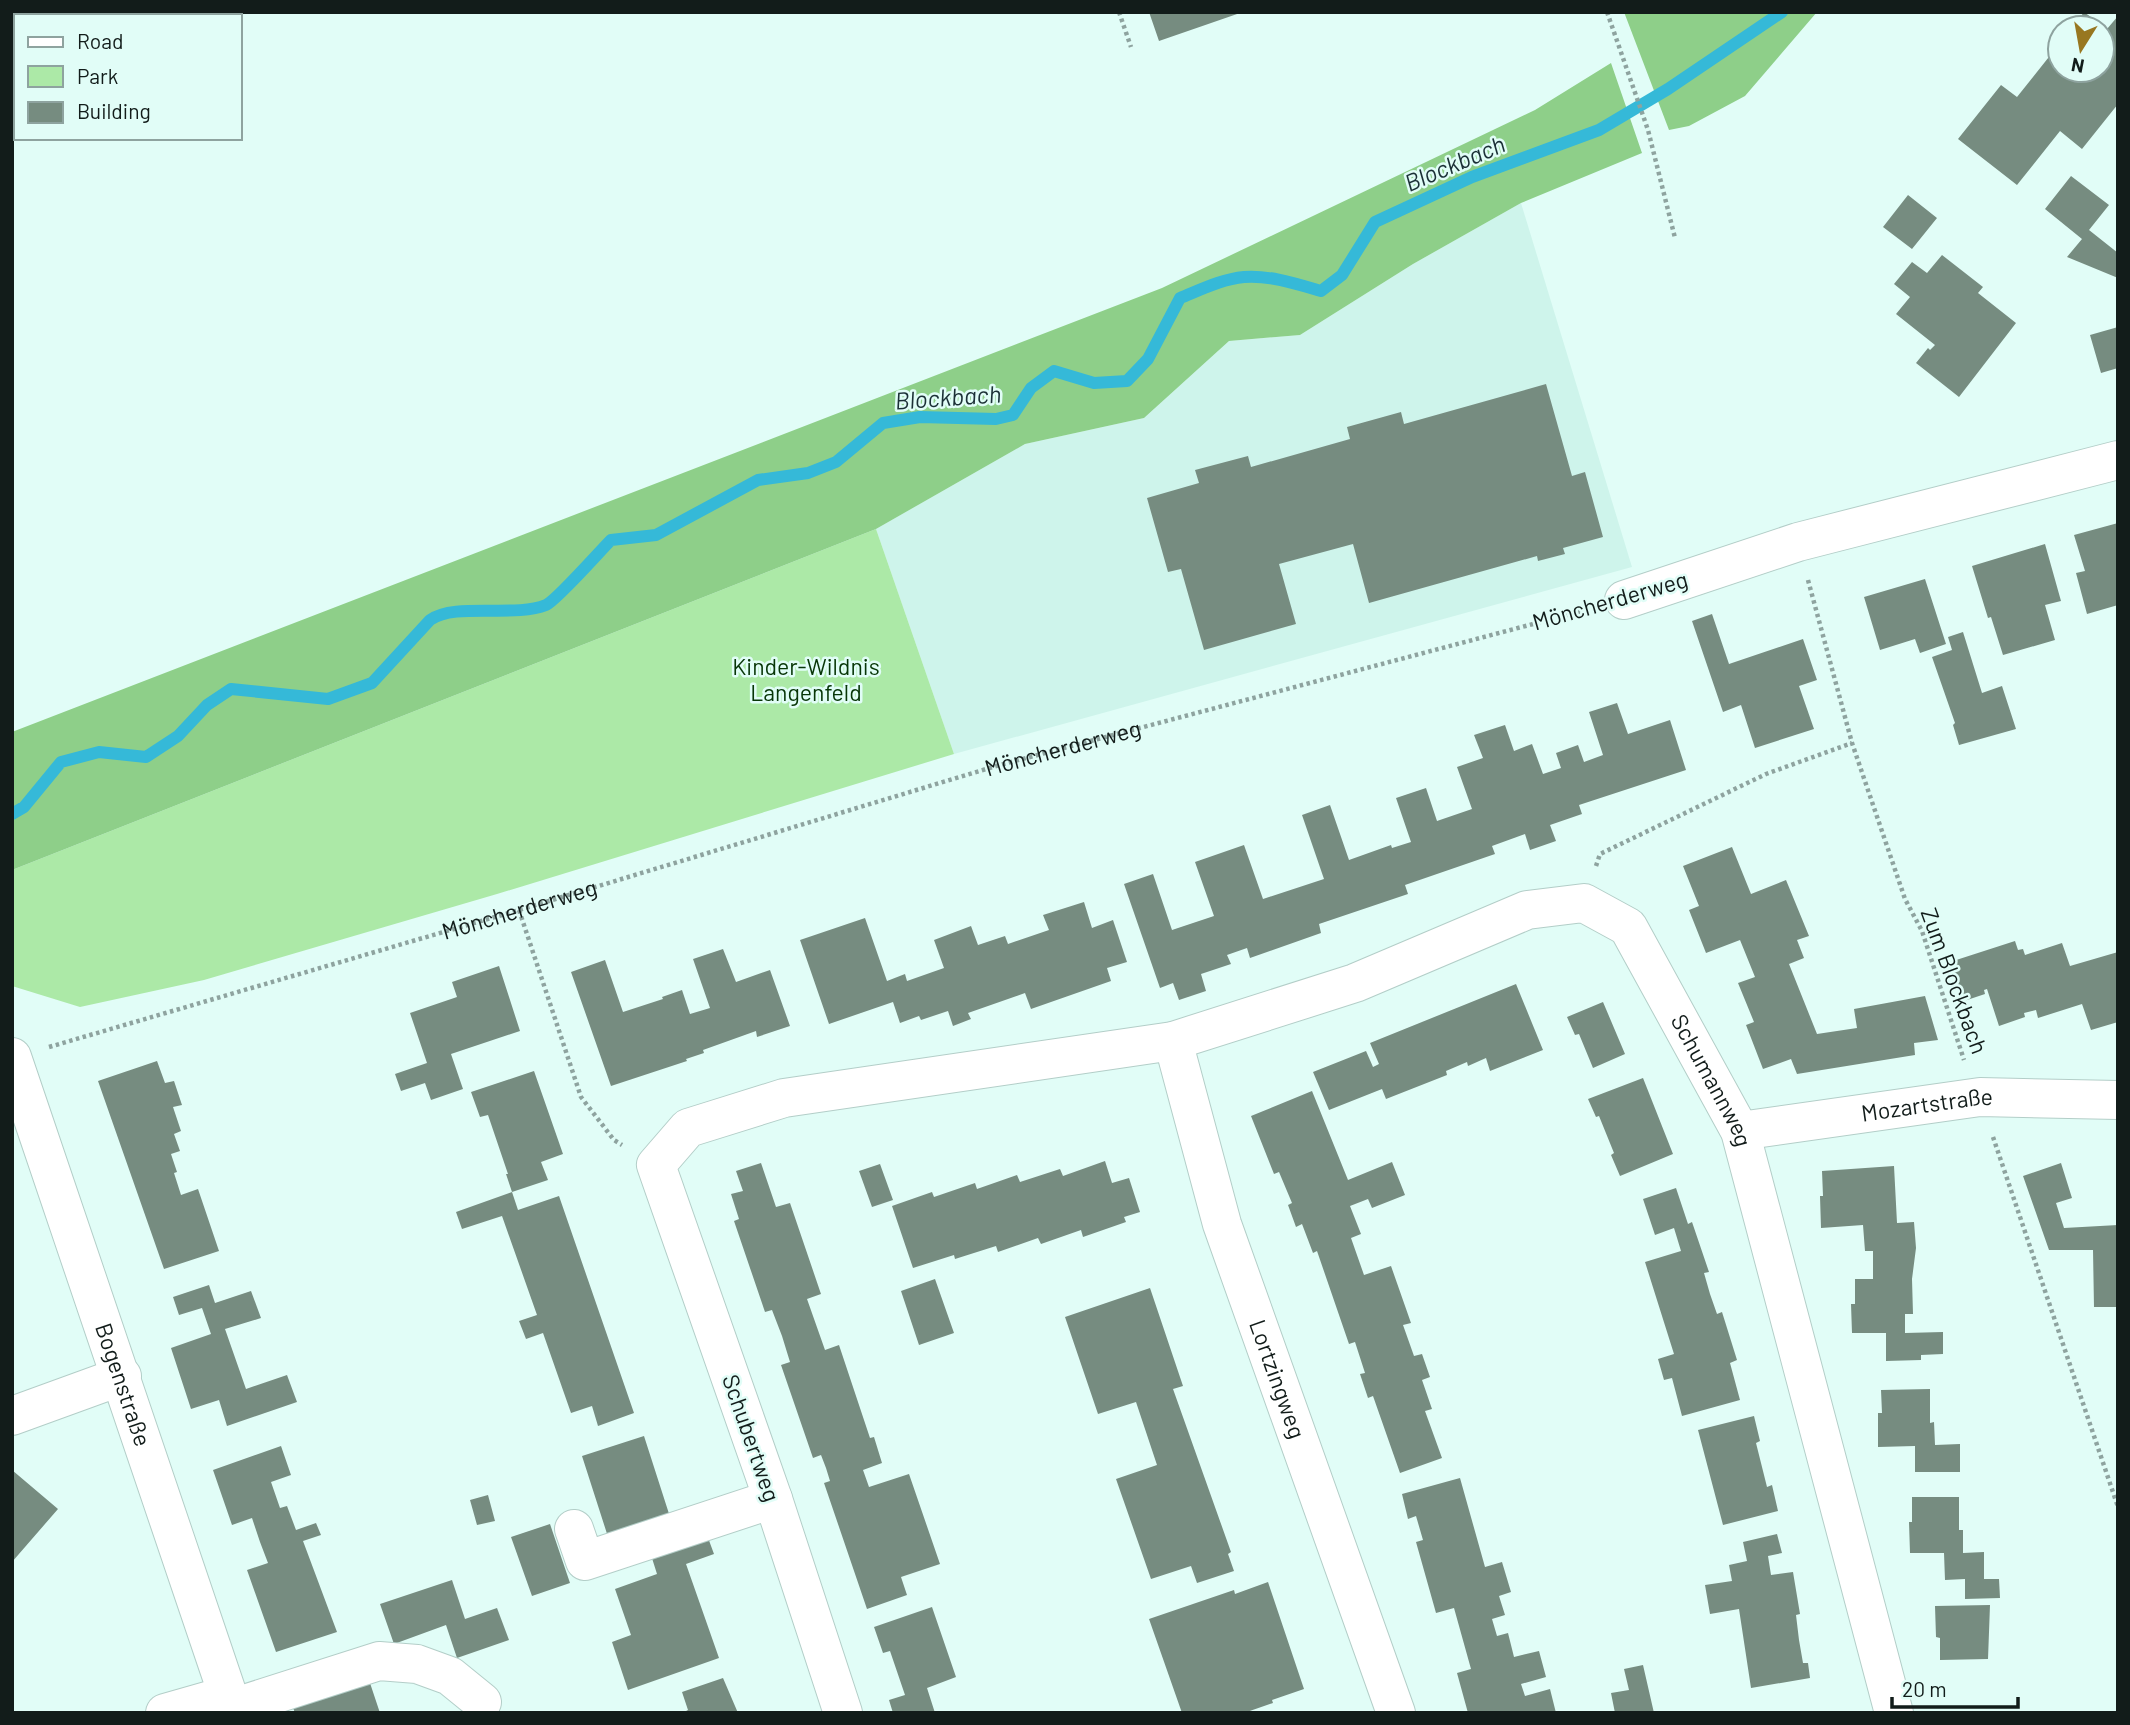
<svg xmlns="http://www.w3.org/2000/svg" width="2130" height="1725" font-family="Barlow,sans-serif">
<rect width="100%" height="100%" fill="#e1fdf7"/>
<path fill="#cef4eb" d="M1521,203L1632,567L954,754L876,529L1025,444L1144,418L1229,341L1300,335L1413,264Z"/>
<path fill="#ace9a7" d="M876,529L954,754L497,894L204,980L80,1007L12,986V870Z"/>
<path fill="#8ecf89" d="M1624,12H1817L1745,96L1689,126L1669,130Z
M1611,63L1642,153L1521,203L1413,264L1300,335L1229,341L1144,418L1025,444L876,529L12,870V732L1162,288L1535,110Z"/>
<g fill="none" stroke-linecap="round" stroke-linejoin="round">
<path stroke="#35b9d8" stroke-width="12" d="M12,814L24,807L61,762L99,752L146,757L178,736L207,705L231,689L328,699L372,683L430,620C455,602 514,618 546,605C556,601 600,551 611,540L656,535L758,480L808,473L836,462L883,423L920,417L996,419L1013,415L1031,388L1054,371L1094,383L1127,381L1148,359L1180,298C1200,290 1222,279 1244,277C1270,275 1297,284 1321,291L1342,275L1375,222L1472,177L1599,130L1668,89L1782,12"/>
</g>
<path fill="#768c80" d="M1149,12H1240V13L1159,41Z
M2084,12L2107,29L2118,16V104L2082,149L2060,131L2017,185L1958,139L2001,85L2017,97L2060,43V70H2102V28H2072Z
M2071,176L2109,205L2089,230L2118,253V278L2067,257L2082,239L2045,209Z
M1908,195L1937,218L1912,249L1883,227Z
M1942,255L1983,287L1978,293L2016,323L1959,397L1916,363L1928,348L1930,350L1935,345L1896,314L1910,297L1894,284L1912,262L1927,273Z
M2118,327V368L2101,373L2090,335Z
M1546,384L1572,476L1585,472L1603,537L1563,548L1565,554L1538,561L1537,556L1369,603L1353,544L1279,564L1296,624L1204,650L1181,569L1168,572L1147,498L1199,483L1195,470L1248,456L1251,467L1350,439L1347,427L1401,412L1404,424Z
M2118,523V605L2087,614L2076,573L2085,571L2074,535Z
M2045,544L2061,601L2045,605L2055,640L2003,655L1991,617L1988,618L1972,566Z
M1925,579L1946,644L1920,653L1915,639L1880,650L1864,597Z
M1712,614L1729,664L1803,639L1817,680L1799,686L1814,729L1755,748L1741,705L1723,712L1692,621Z
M1963,632L1982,693L2002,686L2016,729L1959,745L1953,725L1955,723L1932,657L1952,650L1948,637Z
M1617,703L1628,734L1670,720L1686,770L1579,805L1582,814L1550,825L1556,841L1530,850L1525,834L1492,846L1495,854L1405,885L1408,894L1319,924L1321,933L1250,958L1247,948L1227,955L1231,964L1201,974L1206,991L1179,1000L1173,983L1160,988L1124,884L1153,874L1172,930L1214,916L1195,862L1244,845L1263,899L1324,879L1302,815L1330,805L1349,860L1391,845L1392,848L1411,842L1396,798L1426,788L1437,821L1472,809L1457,767L1483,758L1474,735L1505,725L1514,751L1532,744L1543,774L1561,768L1556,753L1578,745L1584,762L1603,755L1589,712Z
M1732,847L1751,894L1786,880L1809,936L1797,940L1804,958L1789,964L1817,1034L1857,1028L1854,1009L1925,996L1938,1040L1914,1043L1915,1055L1797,1074L1791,1059L1763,1069L1746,1025L1754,1022L1738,983L1755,977L1740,940L1706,953L1689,910L1699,906L1683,866Z
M1084,902L1092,928L1113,920L1127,962L1107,968L1111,981L1031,1009L1025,993L968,1013L971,1019L953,1026L948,1011L921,1020L919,1016L900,1023L893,1002L829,1024L800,940L865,918L887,981L905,974L907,981L944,968L934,940L971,926L978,945L1005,936L1008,944L1049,930L1043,915Z
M2015,941L2018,950L2023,949L2025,955L2062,943L2070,966L2118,952V1022L2091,1030L2082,1004L2038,1018L2036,1010L2024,1013L2025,1017L1999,1026L1987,989L1984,990L1985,994L1964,1001L1950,962Z
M723,949L736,982L770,970L790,1026L757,1037L756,1031L703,1050L704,1053L686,1059L687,1061L611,1086L571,972L605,960L623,1012L663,999L662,997L682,990L690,1014L710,1008L693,959Z
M499,966L520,1031L451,1054L463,1089L431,1100L425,1083L401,1091L395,1074L427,1063L410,1013L457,997L452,982Z
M1516,984L1543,1050L1490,1071L1486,1058L1468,1066L1467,1062L1446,1071L1447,1075L1386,1099L1382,1089L1329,1110L1313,1072L1366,1051L1373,1067L1379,1064L1370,1043Z
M1603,1002L1625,1054L1593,1068L1579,1034L1575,1035L1567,1017Z
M157,1061L165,1083L174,1081L182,1105L173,1107L181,1131L174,1134L180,1151L171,1154L177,1172L174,1173L181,1195L198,1189L219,1251L164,1269L98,1081Z
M534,1071L563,1154L541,1162L548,1180L512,1192L506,1174H508L488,1115L480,1117L471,1092Z
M1643,1078L1673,1154L1620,1176L1611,1155L1614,1153L1599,1116L1596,1117L1588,1099Z
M1312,1091L1348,1180L1392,1162L1405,1195L1372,1208L1368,1199L1350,1206L1361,1234L1351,1238L1364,1275L1391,1266L1411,1323L1403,1325L1414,1356L1422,1354L1430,1377L1422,1380L1432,1409L1425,1411L1442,1458L1400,1473L1373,1396L1368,1398L1360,1374L1365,1373L1355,1342L1349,1344L1317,1251L1313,1253L1302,1224L1296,1227L1288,1205L1292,1203L1279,1172L1274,1174L1251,1116Z
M1105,1161L1112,1183L1129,1178L1140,1212L1124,1217L1126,1222L1083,1237L1081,1230L1041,1244L1038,1238L998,1252L996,1246L955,1259L954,1255L913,1268L892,1206L932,1192L934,1197L975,1183L977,1189L1017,1175L1020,1182L1060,1169L1063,1176Z
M761,1163L776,1207L790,1203L821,1294L807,1299L825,1350L839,1345L870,1438L874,1437L882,1463L863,1470L869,1487L909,1474L940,1564L901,1577L907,1595L867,1609L824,1483L830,1481L826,1468L821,1455L813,1458L781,1365L790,1362L782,1336L772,1310L765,1312L734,1221L739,1219L731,1194L743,1191L736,1171Z
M2061,1163L2072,1198L2056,1203L2064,1228L2118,1225V1307H2094L2093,1250H2049L2023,1176Z
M880,1164L893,1200L872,1207L859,1171Z
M1894,1166L1897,1223L1914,1222L1916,1248L1912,1279L1913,1314H1905V1333L1943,1332V1354L1921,1355V1360L1886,1361V1333H1852L1851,1304H1855V1279H1873V1251H1865L1863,1225L1821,1228L1820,1196H1823L1822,1171Z
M1676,1188L1688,1224L1692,1222L1709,1272L1704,1273L1710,1294L1717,1314L1722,1312L1737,1360L1730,1363L1740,1400L1682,1416L1672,1378L1664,1380L1658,1359L1674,1354L1645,1262L1681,1251L1674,1228L1655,1235L1643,1199Z
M512,1192L518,1210L559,1196L634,1413L598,1426L592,1406L571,1413L543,1333L526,1339L519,1321L537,1315L502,1216L462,1229L456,1212Z
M935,1279L954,1333L919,1345L901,1291Z
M209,1285L215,1303L251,1291L261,1318L225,1329L246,1389L287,1375L297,1402L227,1426L219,1400L191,1409L171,1348L211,1334L202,1308L179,1315L173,1297Z
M1150,1288L1183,1386L1173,1389L1231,1552L1228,1554L1234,1571L1197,1583L1191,1566L1151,1579L1116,1479L1157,1465L1136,1402L1098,1414L1065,1317Z
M1930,1389V1423L1934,1422L1935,1445L1960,1444V1472H1915V1446L1878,1447V1413H1882L1881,1390Z
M1754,1416L1760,1441L1756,1443L1767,1487L1772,1485L1778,1511L1723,1525L1698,1430Z
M644,1436L671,1520L609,1540L582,1456Z
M281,1446L291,1475L271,1482L280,1508L287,1506L296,1530L316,1523L321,1535L303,1541L337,1632L276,1652L247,1570L268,1563L260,1542L252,1518L232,1525L213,1470Z
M12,1470L58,1509L12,1562Z
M1460,1478L1485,1567L1502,1562L1511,1592L1499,1596L1505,1615L1492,1619L1497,1636L1508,1633L1514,1657L1539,1651L1546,1677L1521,1684L1525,1696L1550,1689L1556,1713H1468L1457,1673L1471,1669L1454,1608L1436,1613L1416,1542L1423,1540L1416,1516L1408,1519L1402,1494Z
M488,1495L495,1521L477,1525L470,1500Z
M1912,1497H1959V1530H1963V1553L1984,1552V1579H1999L2000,1598L1965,1599V1579L1945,1580L1944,1553H1910L1909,1522H1912Z
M550,1524L570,1583L532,1596L511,1537Z
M1777,1534L1782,1553L1768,1556L1771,1575L1793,1572L1800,1614L1796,1615L1799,1640L1803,1663H1808L1810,1678L1751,1688L1739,1609L1710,1614L1705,1585L1732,1581L1729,1565L1747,1561L1743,1542Z
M707,1535L714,1554L686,1564L719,1658L628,1690L612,1642L631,1635L615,1589L657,1574L651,1555Z
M452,1580L465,1619L497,1608L509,1640L457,1658L446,1625L394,1644L380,1604Z
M1268,1582L1304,1689L1272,1700L1273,1703L1244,1713H1182L1149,1619L1234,1590L1235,1594Z
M1990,1605L1988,1659L1940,1660V1638L1936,1637L1935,1606Z
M932,1607L956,1677L927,1688L935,1713H893L889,1700L905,1695L890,1651L883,1653L874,1627Z
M1643,1665L1654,1713H1615L1611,1693L1629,1690L1624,1669Z
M367,1674L380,1713H295L290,1700Z
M723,1678L738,1713H682L688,1710L682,1692Z"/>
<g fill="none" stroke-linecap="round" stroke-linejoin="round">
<g stroke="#b3cec8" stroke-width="40">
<g id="minor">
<path d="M1624,600L1798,542L2118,460"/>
<path id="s2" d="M1173,1041L1222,1224L1396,1713"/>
<path id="s3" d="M12,1057L234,1713"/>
<path id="s4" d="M1740,1131L1980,1097L2118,1100"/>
<path d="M12,1416L122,1376"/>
<path d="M574,1529L585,1561L773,1499"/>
<path d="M232,1708L379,1661L417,1664L450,1676L482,1702"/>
<path d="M165,1713L228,1695"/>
<path id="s5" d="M843,1713L773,1499L656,1165L688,1128L784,1098L1173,1041L1355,983L1527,910L1584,903L1628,927L1740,1131L1894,1713"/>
</g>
</g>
<g stroke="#8ea39f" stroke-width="4.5" stroke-dasharray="3.5 3.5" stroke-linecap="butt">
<path d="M1119,12L1131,47"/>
<path d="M1607,12L1648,130L1675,238"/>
<path d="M1808,580L1852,743L1905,899L1922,931L1964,1060"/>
<path d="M1596,866L1600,854L1766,774L1852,743"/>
<path d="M519,910L581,1097L614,1140L622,1145"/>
<path id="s1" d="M49,1047L519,910L996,766L1586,610"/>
<path d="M1993,1137L2118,1507"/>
</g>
<use href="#minor" stroke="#fff" stroke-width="38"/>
</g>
<g text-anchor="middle" stroke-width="5" stroke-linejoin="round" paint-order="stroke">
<g font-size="23" fill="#121c1a" stroke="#e1fdf7">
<text transform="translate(1610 601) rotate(-16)" y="8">Möncherderweg</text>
<text dy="8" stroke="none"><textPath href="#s1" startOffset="1057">Möncherderweg</textPath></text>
<text dy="8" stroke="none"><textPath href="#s1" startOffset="490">Möncherderweg</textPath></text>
<text transform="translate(1954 981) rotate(70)" y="8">Zum Blockbach</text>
<text dy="8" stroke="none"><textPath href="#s5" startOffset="1782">Schumannweg</textPath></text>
<text dy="8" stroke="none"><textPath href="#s4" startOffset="189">Mozartstraße</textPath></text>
<text dy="8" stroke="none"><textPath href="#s2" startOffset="354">Lortzingweg</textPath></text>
<text dy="8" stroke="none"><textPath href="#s3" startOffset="346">Bogenstraße</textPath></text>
<text transform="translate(751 1438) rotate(71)" y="8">Schubertweg</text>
</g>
<g font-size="23" fill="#073607" stroke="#e1fdf7">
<text x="806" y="675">Kinder-Wildnis<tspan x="806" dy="26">Langenfeld</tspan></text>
</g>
<g font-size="24" font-style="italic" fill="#1b3036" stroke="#e1fdf7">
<text transform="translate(1455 164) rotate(-23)" y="8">Blockbach</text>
<text transform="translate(948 398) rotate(-4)" y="8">Blockbach</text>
</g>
</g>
<rect width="2130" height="1725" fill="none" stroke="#121c1a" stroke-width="28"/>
<rect x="14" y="14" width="228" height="126" fill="#e1fdf7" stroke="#8ea39f" stroke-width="2"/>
<rect x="28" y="37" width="35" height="10" fill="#ffffff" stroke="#8ea39f" stroke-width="2"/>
<text x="77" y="49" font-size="21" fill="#121c1a">Road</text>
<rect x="28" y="66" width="35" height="21" fill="#ace9a7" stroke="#8ea39f" stroke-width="2"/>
<text x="77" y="84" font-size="21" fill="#121c1a">Park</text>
<rect x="28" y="102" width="35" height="21" fill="#768c80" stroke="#8ea39f" stroke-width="2"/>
<text x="77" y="119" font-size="21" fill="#121c1a">Building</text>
<g transform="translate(2081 49) rotate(191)"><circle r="33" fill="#e1fdf7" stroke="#8ea39f" stroke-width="2"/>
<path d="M0-5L12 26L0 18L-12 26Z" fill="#987720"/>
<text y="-10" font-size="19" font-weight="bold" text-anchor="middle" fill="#121c1a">N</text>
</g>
<path d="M1892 1697v10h126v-10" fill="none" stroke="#121c1a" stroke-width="3.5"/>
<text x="1902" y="1697" font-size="21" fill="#121c1a" stroke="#e1fdf7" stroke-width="5" paint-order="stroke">20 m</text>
</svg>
